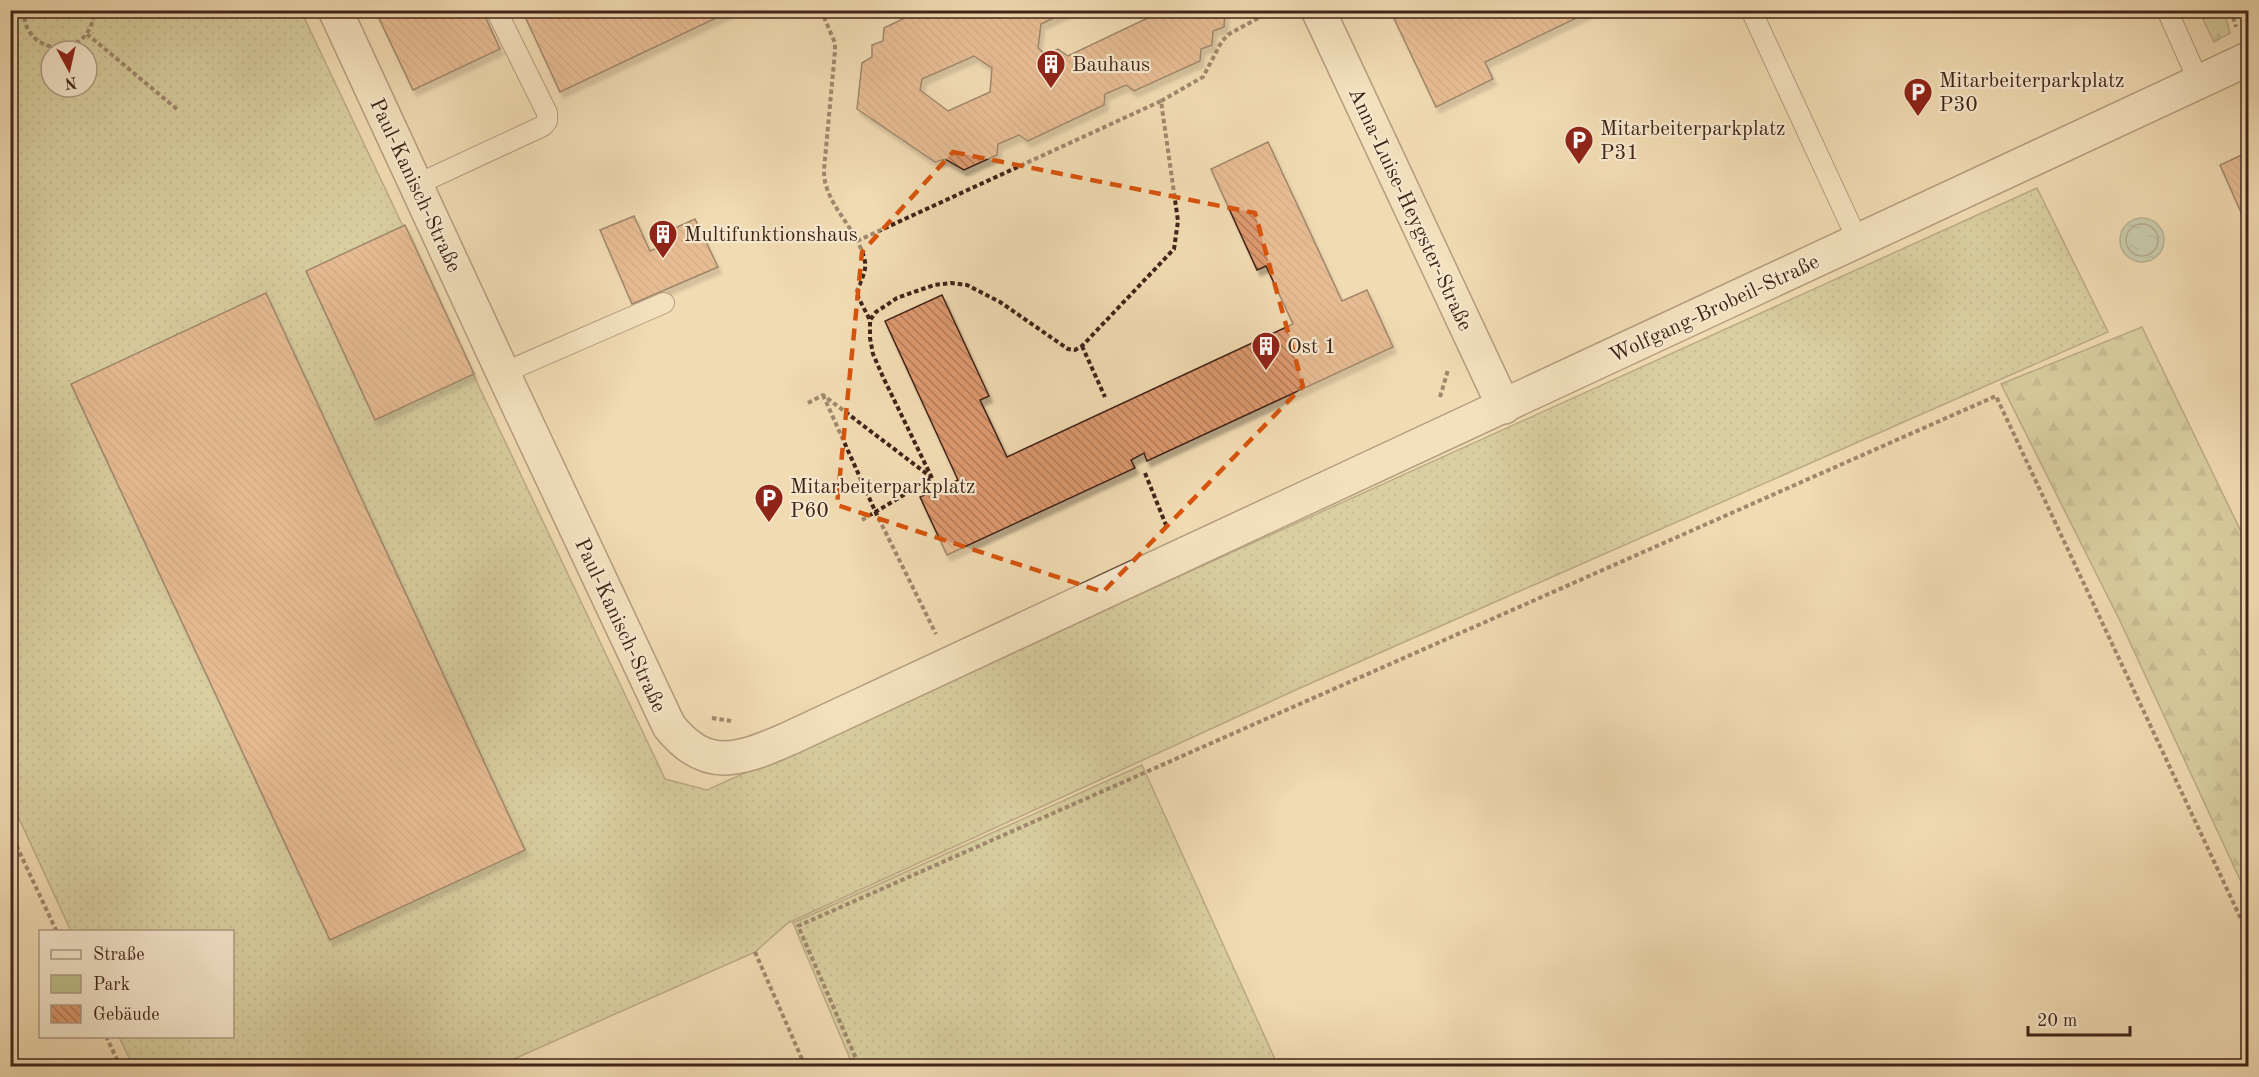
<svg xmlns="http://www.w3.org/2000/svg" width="2259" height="1077" font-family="'Old Standard TT',serif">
<defs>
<pattern id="green-dots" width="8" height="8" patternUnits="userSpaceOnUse" patternTransform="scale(1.5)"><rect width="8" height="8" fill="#bcc08a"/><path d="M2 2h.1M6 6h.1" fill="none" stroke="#9a9c70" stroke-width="1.8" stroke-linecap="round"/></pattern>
<pattern id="forest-firs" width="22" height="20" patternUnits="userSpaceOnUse" patternTransform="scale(1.5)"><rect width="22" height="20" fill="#bcc08a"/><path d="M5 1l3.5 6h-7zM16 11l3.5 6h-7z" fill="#9a9c70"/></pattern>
<pattern id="water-ripples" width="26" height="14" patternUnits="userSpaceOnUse" patternTransform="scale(1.5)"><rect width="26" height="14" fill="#9cbca6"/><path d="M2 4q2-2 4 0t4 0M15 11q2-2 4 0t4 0" fill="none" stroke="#819986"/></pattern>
<pattern id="building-back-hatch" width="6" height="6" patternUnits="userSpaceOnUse" patternTransform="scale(1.5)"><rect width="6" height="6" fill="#dc986e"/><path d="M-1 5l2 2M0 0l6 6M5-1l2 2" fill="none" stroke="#b47c5a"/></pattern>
<filter id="shadow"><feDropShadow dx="3.5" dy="6" stdDeviation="1.5" flood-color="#0004"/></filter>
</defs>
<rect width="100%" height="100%" fill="#f1dbb2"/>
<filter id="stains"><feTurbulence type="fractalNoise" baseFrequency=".00333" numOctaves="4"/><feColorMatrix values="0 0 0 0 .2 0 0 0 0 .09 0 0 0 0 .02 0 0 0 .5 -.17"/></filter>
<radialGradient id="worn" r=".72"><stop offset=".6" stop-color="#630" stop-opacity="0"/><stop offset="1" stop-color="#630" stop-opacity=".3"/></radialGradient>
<path fill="url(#green-dots)" stroke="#7e7252" stroke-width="1.5" fill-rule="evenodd" d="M10,11H301L665,779L707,790L2037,188L2108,332L1300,688L788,923L755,952L498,1066H133L119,1037L232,1036V932L71,931L11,801ZM51,51H87V87H51Z
M1142,765L1278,1066H853L793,923Z"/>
<path fill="url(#forest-firs)" stroke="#7e7252" stroke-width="1.5" d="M2199,11H2224L2230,33L2214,42Z
M2142,327L2248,546V897L2120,621L2001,384Z"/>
<path fill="url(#water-ripples)" stroke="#787f6e" stroke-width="1.5" d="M2120 240a22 22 0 1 1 44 0a22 22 0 1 1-44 0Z"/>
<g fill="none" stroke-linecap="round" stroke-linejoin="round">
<path stroke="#6e7060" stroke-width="1.5" d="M2126 240a16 16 0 1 1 32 0a16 16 0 1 1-32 0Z"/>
</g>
<path fill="url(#building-back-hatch)" stroke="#412419" stroke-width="1.5" fill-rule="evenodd" filter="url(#shadow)" d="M375,10H482L500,49L413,90Z
M522,10H733L560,92Z
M921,10H1070L1041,24L1038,48L1046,55L1058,49L1068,56L1152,16V10H1225L1224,27L1213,31L1212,45L1201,49L1200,61L1134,91L1126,85L1105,94L1104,105L1028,141L1019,135L998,144L997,155L964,170L945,159L935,162L857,109L862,63L872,57V45L883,41L884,28ZM974,56L992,68L990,92L948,111L920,90L922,79Z
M1390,10H1461L1462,13L1467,10H1593L1485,62L1493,79L1436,107Z
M1268,142L1342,301L1367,290L1393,347L1147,461L1144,453L1131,460L1135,468L947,555L920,497L958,480L885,321L942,295L989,396L980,400L1007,457L1293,324L1266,266L1257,270L1211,169Z
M2248,152V228L2220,165Z
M634,216L650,251L668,243L664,233L695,219L718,267L632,304L600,230Z
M405,225L474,374L375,420L306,271Z
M266,293L525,850L330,940L71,384Z"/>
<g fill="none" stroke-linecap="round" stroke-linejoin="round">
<g stroke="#6d523f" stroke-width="22">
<path id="service" d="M1751,10L1858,241
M2167,10L2199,82
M416,185L543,126L547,121V113L496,10
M503,373L664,303"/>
</g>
<g stroke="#6d523f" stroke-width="36">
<path id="minor" d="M335,10L503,373L669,726C706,773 740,760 788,739L2248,59
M1318,10L1504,407"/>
</g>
<path stroke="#412419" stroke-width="4" stroke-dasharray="4.5 3" stroke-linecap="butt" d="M24,10C22,58 93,61 94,10
M821,10L835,43V51L824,170C823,204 859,229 865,262C867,271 859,285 856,293L870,320
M2231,10L2236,27
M87,34L178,110
M857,241L1161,101
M1082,346L1105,397
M823,395L876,513L936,634
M1440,397L1448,370
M808,403L823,395L931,477
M1145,473L1166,525
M932,478L883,377L873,354L870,338V320L876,312L897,298L934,285L951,283L967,285L1000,302L1068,349L1075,350L1082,346L1174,249L1178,221L1161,101L1203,77L1222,41L1229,34L1273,10
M862,520L932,478
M712,718L731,721
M10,832L57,932
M755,952L805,1066
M106,1036L120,1066
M850,1066L858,1063L798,926L1996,396L2248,934"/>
<use href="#service" stroke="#f6e8cd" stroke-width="20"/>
<use href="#minor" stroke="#f6e8cd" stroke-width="33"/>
</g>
<path d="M0 0H2259V1077H0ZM953,152L1255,213L1303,386L1103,592L837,505L862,252Z" fill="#f1dbb2" fill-opacity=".55" fill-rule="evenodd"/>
<path fill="none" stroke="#d7540d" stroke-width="4.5" stroke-dasharray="12 8" stroke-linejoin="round" d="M953,152L1255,213L1303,386L1103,592L837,505L862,252Z"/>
<defs>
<g id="building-pin" transform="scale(1.5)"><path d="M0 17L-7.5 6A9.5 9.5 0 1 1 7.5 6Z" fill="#8f2418" stroke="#f6e8cd"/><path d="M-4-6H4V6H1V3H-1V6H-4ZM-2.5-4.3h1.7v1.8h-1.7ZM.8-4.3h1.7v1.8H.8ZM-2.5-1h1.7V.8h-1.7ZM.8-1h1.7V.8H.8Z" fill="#fff"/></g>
<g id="parking-pin" transform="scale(1.5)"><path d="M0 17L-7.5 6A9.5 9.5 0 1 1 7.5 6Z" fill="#8f2418" stroke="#f6e8cd"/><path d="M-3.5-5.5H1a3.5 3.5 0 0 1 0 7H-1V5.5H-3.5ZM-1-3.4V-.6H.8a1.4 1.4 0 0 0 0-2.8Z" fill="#fff"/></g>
</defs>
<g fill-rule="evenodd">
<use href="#building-pin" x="1051" y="64"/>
<use href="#parking-pin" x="1918" y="92"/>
<use href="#parking-pin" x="1579" y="140"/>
<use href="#building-pin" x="663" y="234"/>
<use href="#building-pin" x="1266" y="346"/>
<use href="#parking-pin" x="769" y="498"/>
</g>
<g text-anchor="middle" stroke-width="4.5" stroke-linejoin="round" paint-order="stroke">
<g font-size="21" fill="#412419" stroke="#f6e8cd" text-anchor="start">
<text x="1072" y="71">Bauhaus</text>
<text x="1939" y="87">Mitarbeiterparkplatz<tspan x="1939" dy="24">P30</tspan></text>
<text x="1600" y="135">Mitarbeiterparkplatz<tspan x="1600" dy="24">P31</tspan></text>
<text x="684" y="241">Multifunktionshaus</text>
<text x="1287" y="353">Ost 1</text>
<text x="790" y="493">Mitarbeiterparkplatz<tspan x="790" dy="24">P60</tspan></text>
</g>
<g font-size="21" fill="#412419" stroke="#f6e8cd">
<text transform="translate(416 185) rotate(65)" y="7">Paul-Kanisch-Straße</text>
<text transform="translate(1411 209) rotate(65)" y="7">Anna-Luise-Heygster-Straße</text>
<text transform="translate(1714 308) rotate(-25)" y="7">Wolfgang-Brobeil-Straße</text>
<text transform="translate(621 625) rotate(65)" y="7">Paul-Kanisch-Straße</text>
</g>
</g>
<rect width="2259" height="1077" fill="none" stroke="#f1dbb2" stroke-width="36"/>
<rect x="12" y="12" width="2235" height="1053" fill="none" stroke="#412419" stroke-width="3"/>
<rect x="18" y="18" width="2223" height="1041" fill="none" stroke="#412419" stroke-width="1.5"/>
<rect x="39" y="930" width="195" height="108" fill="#f6e8cd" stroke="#ae9a85" stroke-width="1.5"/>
<rect x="51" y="950" width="30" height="9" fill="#f6e8cd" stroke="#ae9a85" stroke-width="1.5"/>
<text x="93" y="960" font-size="18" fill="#412419">Straße</text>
<rect x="51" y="975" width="30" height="18" fill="#bcc08a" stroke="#ae9a85" stroke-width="1.5"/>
<text x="93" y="990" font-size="18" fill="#412419">Park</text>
<rect x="51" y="1005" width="30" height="18" fill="url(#building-back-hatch)" stroke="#ae9a85" stroke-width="1.5"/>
<text x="93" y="1020" font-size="18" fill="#412419">Gebäude</text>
<g transform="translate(69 69) rotate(172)"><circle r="28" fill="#f6e8cd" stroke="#ae9a85" stroke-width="1.5"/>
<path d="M0-4.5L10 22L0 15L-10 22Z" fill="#8f2418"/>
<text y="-9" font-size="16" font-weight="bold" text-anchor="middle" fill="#412419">N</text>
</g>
<path d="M2028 1026v9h102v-9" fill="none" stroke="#412419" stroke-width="3"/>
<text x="2037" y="1026" font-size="18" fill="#412419" stroke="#f6e8cd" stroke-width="4.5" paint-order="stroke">20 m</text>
<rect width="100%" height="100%" filter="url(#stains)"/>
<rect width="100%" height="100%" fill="url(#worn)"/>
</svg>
